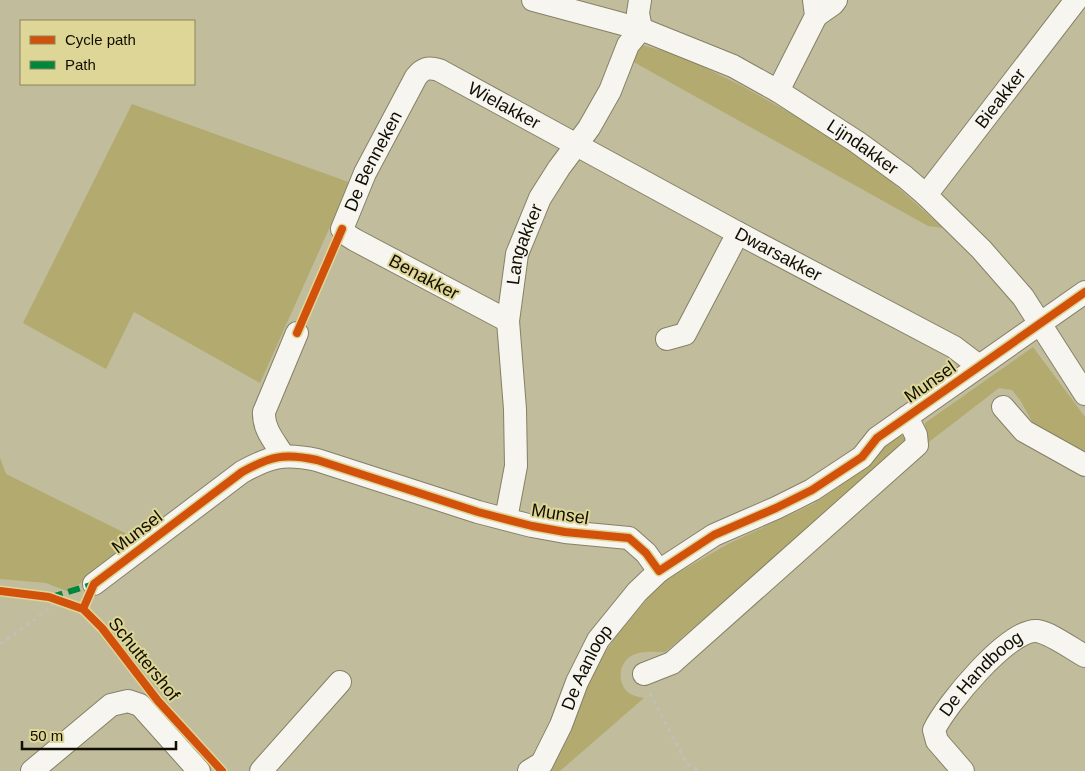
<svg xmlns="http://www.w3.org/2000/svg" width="1085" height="771" font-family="Arial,sans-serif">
<rect width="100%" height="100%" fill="#c1bc9b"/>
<path fill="#b3aa70" d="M638,44L679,55L742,86L799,118L839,143L884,175L943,228L928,226L630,60Z
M132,104L354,184L329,229L260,383L134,312L106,369L23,323Z
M1033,347L1085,417V458L1034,425L1020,400L1012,390L999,388L925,445V423Z
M907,435L906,445L665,652C654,652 641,650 631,656C618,664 617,684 629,693C633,696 639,697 644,698L560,771H538L583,695L605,652L618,634L658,586L676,574L728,544L813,504L837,488L891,441L899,436Z
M0,458L6,474L137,539L69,592L46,583L0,579Z"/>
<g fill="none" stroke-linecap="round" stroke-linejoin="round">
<g stroke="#858166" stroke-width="24">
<g id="minor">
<path id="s1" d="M533,0L641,29L733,66L778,91L857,142L905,177L926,195L981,249L1023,297L1085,394"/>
<path d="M816,16L833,4L836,0"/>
<path d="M778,91L816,16L814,0"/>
<path id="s2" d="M926,195L1076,0"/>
<path id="s3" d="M508,321L355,240L347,235L342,229L365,173L416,77C423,68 428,67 439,70L738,233L954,347L979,366"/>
<path d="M667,339L685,334L738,233"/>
<path d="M1003,407L1024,431L1085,465"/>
<path d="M283,455C275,442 263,429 264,412L297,333"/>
<path id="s4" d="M506,519L516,466L515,409L508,321L517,254L540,198L559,168L589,128L610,91L628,45L641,29L638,13L640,0"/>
<path d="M94,584L242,472C271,456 284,453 317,460L478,512L532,526L565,532L629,538L646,553L659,571L714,535L776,508L812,490L862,457L877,438L1085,292"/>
<path d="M644,674L672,663L917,445L916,435L907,417"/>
<path d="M32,771L111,705L128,701L140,705L199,771"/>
<path d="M261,771L340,682"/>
<path id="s5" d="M529,771L542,763L561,725L577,682L598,640L637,592L659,571"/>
<path id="s6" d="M963,771L937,741L934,730C945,706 1009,628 1037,631C1051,633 1072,649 1085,656"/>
</g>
</g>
<path stroke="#c1bfb6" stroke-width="3" stroke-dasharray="4 4" stroke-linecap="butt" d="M0,644L37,618L59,600
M650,693L686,763L700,771"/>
<use href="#minor" stroke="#f6f5f0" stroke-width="22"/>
<path stroke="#00873e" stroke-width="6" stroke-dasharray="12 6" stroke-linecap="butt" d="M51,597L94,584"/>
<g stroke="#ded697" stroke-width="11">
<path id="cycleway" d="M297,333L342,229
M0,591L49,597L83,609L102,628L158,701L222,771
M83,609L94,584L242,472C271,456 284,453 317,460L478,512L532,526L565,532L629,538L646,553L659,571L714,535L776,508L812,490L862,457L877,438L1085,292"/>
</g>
<use href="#cycleway" stroke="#d2520b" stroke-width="8"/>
</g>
<g text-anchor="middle" stroke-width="4" stroke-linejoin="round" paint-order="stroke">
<g font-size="18" fill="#110e00" stroke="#ded697">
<text dy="6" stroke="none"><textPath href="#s2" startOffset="122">Bieakker</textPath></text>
<text dy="6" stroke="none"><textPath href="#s3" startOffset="460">Wielakker</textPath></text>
<text dy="6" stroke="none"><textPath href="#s1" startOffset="364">Lijndakker</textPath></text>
<text dy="6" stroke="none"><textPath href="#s3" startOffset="265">De Benneken</textPath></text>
<text dy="6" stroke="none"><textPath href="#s4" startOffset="278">Langakker</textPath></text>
<text dy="6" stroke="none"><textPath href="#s3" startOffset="772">Dwarsakker</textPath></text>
<text transform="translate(424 277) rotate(28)" y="6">Benakker</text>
<text transform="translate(930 382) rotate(-35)" y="6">Munsel</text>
<text transform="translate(560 514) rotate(9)" y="6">Munsel</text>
<text transform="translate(137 532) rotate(-37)" y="6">Munsel</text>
<text transform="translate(144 659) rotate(51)" y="6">Schuttershof</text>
<text dy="6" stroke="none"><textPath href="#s5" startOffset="121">De Aanloop</textPath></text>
<text dy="6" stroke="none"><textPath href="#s6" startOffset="125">De Handboog</textPath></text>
</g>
</g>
<rect x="20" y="20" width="175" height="65" fill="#ded697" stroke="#8c865b"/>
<rect x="30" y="36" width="25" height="8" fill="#d2520b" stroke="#8c865b"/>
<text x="65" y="45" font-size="15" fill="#110e00">Cycle path</text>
<rect x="30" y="61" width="25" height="8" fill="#00873e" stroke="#8c865b"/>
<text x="65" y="70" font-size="15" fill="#110e00">Path</text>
<path d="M22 741v8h154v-8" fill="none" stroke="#110e00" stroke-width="2.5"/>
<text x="30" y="741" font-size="15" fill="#110e00" stroke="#ded697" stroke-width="4" paint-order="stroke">50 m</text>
</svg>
